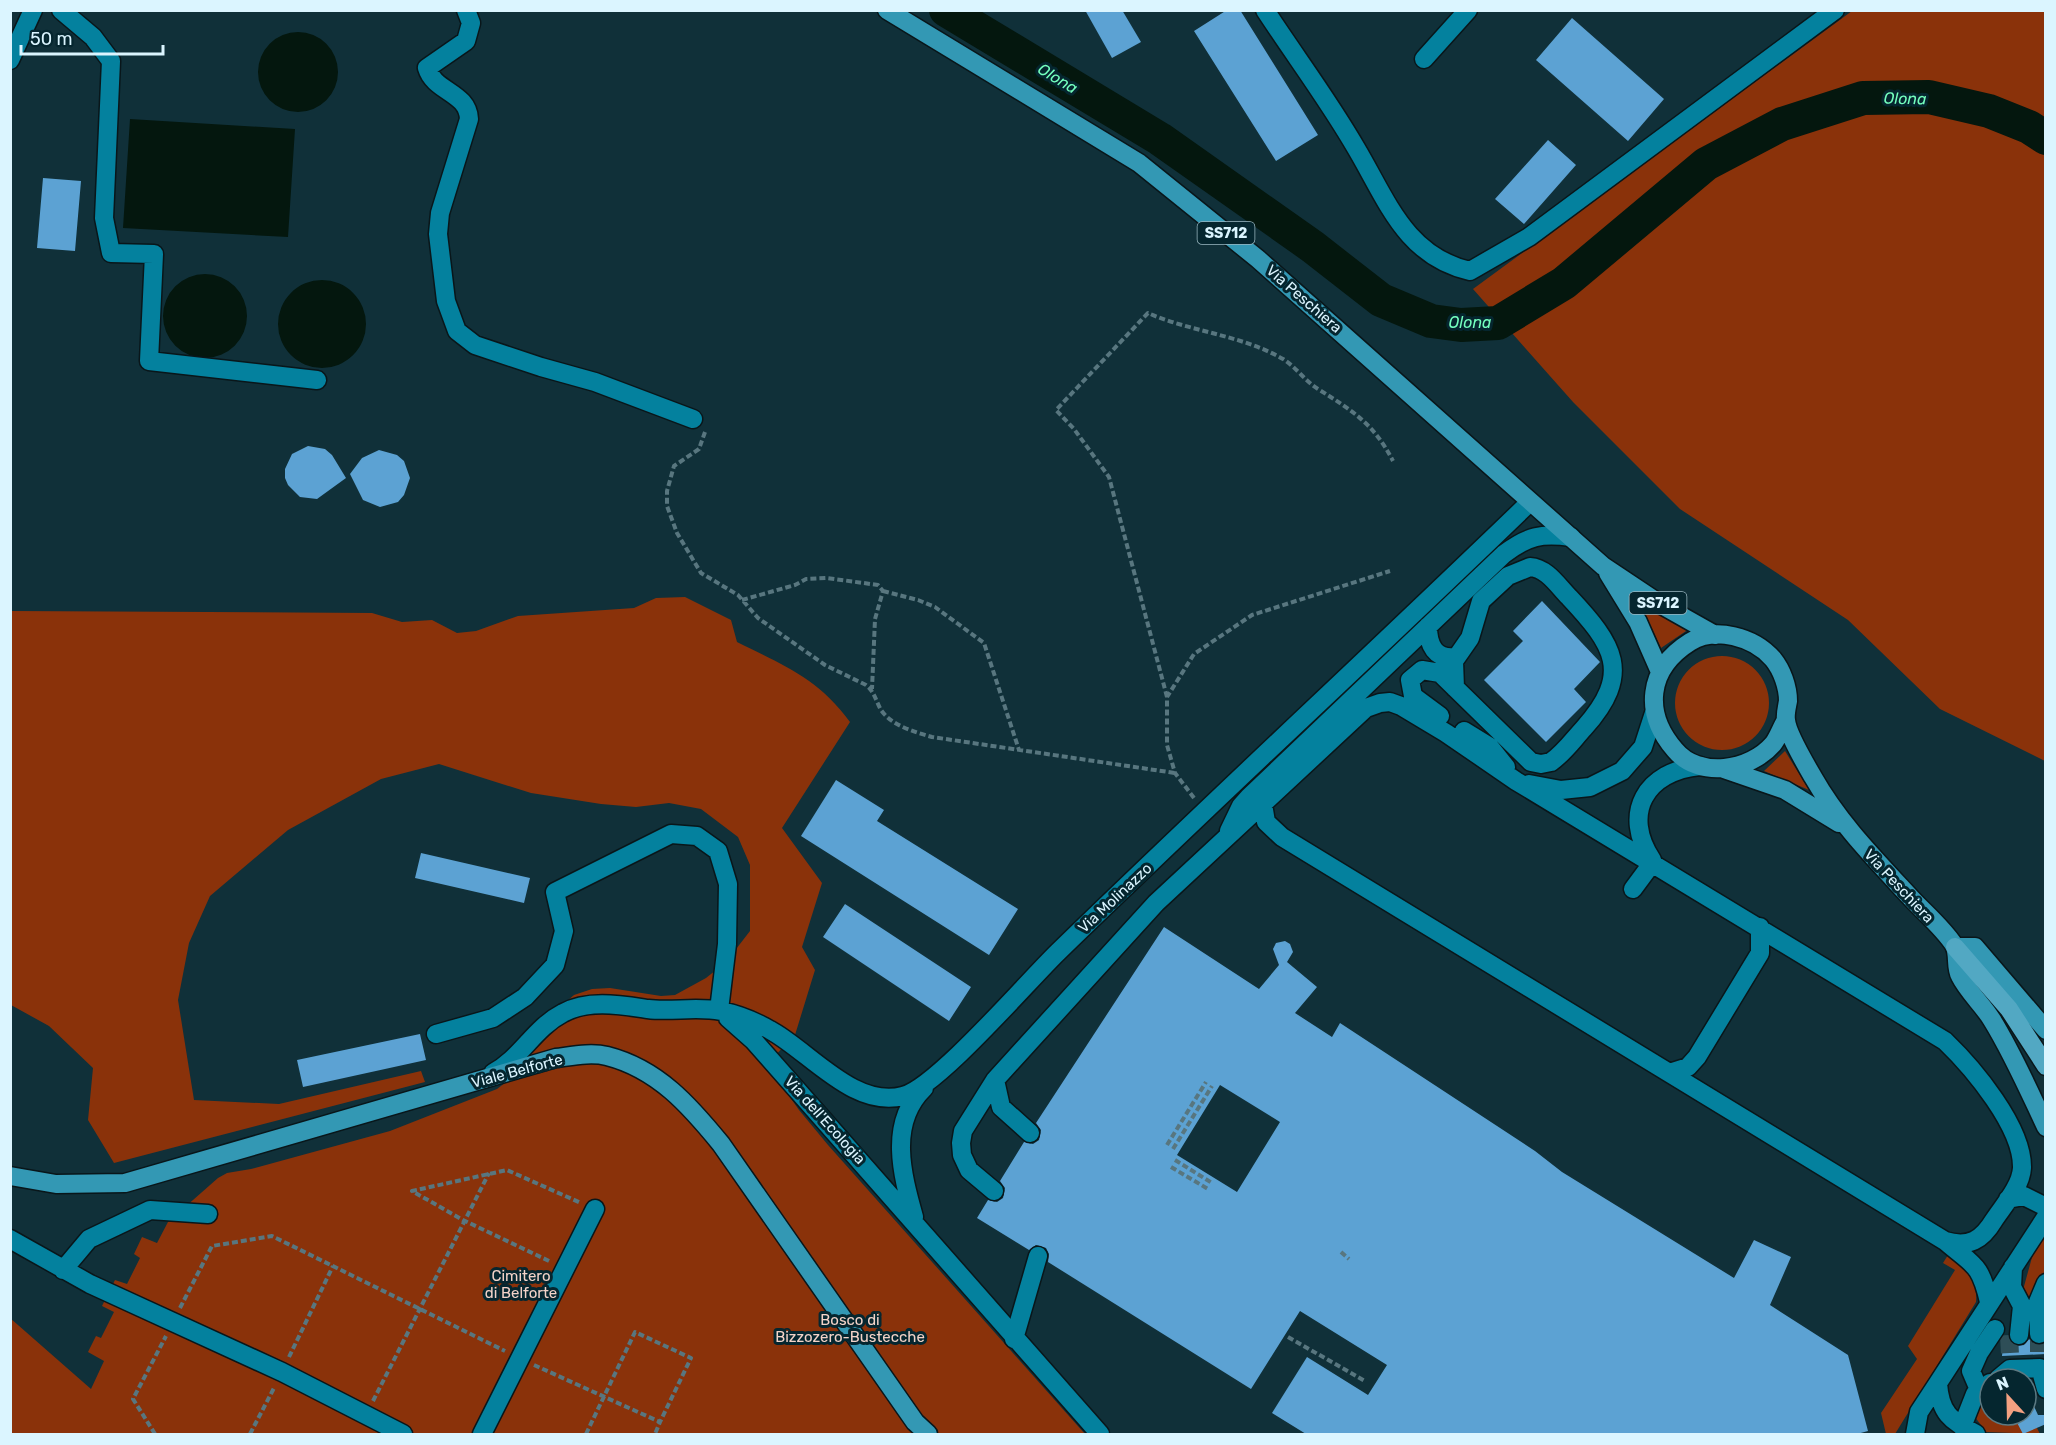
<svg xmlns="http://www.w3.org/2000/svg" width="2056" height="1445" font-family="Rubik,sans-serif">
<rect width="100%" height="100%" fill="#103039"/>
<path fill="#8a320a" d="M1852,11H2045V761L1940,709L1848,620L1680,509L1573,402L1473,289Z
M685,597L731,620L737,642C783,665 818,678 850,722L782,828L822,883L802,947L815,970L795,1035L767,1064L799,1110L828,1145L1085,1434H11L10,1318L91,1389L104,1361L88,1352L96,1336L101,1338L114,1312L102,1306L115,1280L127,1284L140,1258L134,1254L142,1237L157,1243L168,1222L218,1178L227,1173L251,1169L390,1131L497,1089L510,1079L560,1007L574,995L592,989L610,988L661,996L675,995L706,978L726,962L750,931V865L738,837L701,809L669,803L636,807L601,804L531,793L439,764L381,779L288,830L210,896L189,943L178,1000L194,1100L279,1104L421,1071L425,1082L114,1163L88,1120L93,1068L49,1026L11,1005V611L372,613L402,622L432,620L457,633L476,631L518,616L634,608L656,598Z
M1639,601L1689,629L1661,648Z
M1675 703a47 47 0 1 1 94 0a47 47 0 1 1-94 0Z
M1785,751L1809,790L1764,771Z
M2045,1232V1270L2030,1300L2023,1290L2034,1250Z
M1948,1255C1966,1267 1978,1279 1976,1302L1895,1434H1886L1881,1413L1917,1359L1908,1346L1955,1270L1943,1263Z
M1989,1396L1990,1415H2010L2037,1428L2040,1434L1986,1432L1975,1417L1981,1398Z"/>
<path fill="#04170e" d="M258 72a40 40 0 1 1 80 0a40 40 0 1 1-80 0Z
M130,119L295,129L288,237L123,228Z
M163 316a42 42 0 1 1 84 0a42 42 0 1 1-84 0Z
M278 324a44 44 0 1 1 88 0a44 44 0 1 1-88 0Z"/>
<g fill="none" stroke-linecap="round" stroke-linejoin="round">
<path stroke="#04170e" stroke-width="34" d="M946,10L1160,139L1313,247L1381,300L1431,321L1461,325L1498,323L1564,283L1706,164L1782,124L1863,98L1929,97L1989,111L2029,127L2046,138"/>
</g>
<path fill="#5ca2d3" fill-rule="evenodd" d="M1085,10H1122L1141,42L1112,58Z
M1227,10H1240L1318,135L1276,161L1194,31Z
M1572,18L1664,99L1628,141L1536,60Z
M1548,140L1576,165L1524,224L1495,199Z
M43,178L81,181L75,251L37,248Z
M308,446L325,449L332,455L346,478L317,499L300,497L288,485L285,478V469L292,454Z
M379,450L397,455L404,461L410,478L404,495L398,502L380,507L363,500L350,474L362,458Z
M1542,601L1600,662L1574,689L1586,702L1546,742L1484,680L1523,641L1513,631Z
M836,780L884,810L877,821L1018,909L989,955L801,836Z
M421,853L530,878L524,903L415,878Z
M845,904L971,987L949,1021L823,937Z
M1164,927L1259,989L1279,965L1273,949L1276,943L1285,941L1290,944L1293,952L1287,962L1317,987L1295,1013L1332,1037L1340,1023L1535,1151L1562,1172L1734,1278L1754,1240L1791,1257L1770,1305L1848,1355L1868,1431L1857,1434H1306L1272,1413L1307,1357L1368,1395L1387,1365L1300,1311L1251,1389L1048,1262L1049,1254L1046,1248L1036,1245L1029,1250L977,1218L988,1200L997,1202L1003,1198L1005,1188L1000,1181L1024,1142L1033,1144L1039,1140L1041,1130L1036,1123ZM1220,1085L1280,1122L1237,1192L1177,1155Z
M420,1034L426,1060L303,1087L297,1060Z
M2004,1336H2008L2012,1344L2017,1346L2024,1345L2029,1339L2034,1344L2046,1343V1354L2002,1356Z
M2026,1389L2038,1415H2046V1424L2023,1434L2013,1415H2026Z"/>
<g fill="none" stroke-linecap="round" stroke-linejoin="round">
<path stroke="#2e4e57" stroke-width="18" stroke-dasharray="18 9" stroke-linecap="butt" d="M2039,1334V1354
M2009,1335L2010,1355"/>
<g stroke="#09161a" stroke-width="21">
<path id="minor" d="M61,10L93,37L111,61L104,218L111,253L154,254L149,361L317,380
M466,10L471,23L466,41L427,68C434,92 468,92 469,119L440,213L438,234L446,301L457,331L475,345L541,367L595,382L693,419
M1265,10C1295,56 1329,101 1356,148C1387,200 1405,256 1470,271L1529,237L1835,10
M1424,59L1468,10
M10,60L33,10
M1428,626C1428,645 1435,660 1456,657
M1440,716L1413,696L1410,680L1422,670L1440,673L1531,762L1541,764L1551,762C1564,753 1573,740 1584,728C1633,673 1614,645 1569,597C1558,586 1547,568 1530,567L1508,576L1481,601L1470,638L1454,661L1455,688
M1464,731L1490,747L1506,767
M1529,784L1561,790L1590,787L1622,771L1643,747L1654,713
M1263,804L1266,822L1282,837L1945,1241C1974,1266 1980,1263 1989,1302
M1229,831L1241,806L1249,797L1504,554C1528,536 1541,533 1571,537
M1652,860C1621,813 1646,771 1700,766
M1633,889L1653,862
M728,1018L754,1041L1100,1434
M436,1034L493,1018L525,997L555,965L564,931L555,892L671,834L697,836L718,851L728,884L727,944L719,1010
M493,1073C521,1058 534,1028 563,1013C588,999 621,1005 648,1009C671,1012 698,1006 721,1011C736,1014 756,1022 770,1030C809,1051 854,1109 903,1096C937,1087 1027,982 1058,952C1214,800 1374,653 1530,502
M1669,1073L1688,1067L1697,1057L1760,953V927
M995,1080L1001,1107L1030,1133
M994,1191L969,1170L962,1155L961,1143L963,1131L995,1080L1156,903L1366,708L1380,703L1390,702L1401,706L1446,733L1516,781L1945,1041C1973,1068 2023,1127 2022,1168C2021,1186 2004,1205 1994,1220C1982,1240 1969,1248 1945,1241
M2008,1199L2024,1196L2046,1207
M914,1217C902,1174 888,1123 924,1088
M10,1239L90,1284L282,1372L403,1434
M2013,1267L2012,1287L2022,1306L2019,1335
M63,1270L89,1239L150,1210L208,1214
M2039,1334L2038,1302L2046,1283
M1014,1339L1038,1256
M1998,1379L2010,1369L2040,1368L2046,1389
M1982,1388L1977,1385L1971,1371L1979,1353L1995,1329
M1962,1427L1975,1394L1990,1383
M482,1434L595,1209
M1915,1434L1919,1412L1938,1383
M1976,1434C1950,1420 1940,1413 1938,1383L2046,1217"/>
</g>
<g stroke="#09161a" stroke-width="21">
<path id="major" d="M887,10L1139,163L1258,259L1603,566L1660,604L1715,635
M1608,573L1638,622L1660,672
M1786,720C1781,728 1778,738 1773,744C1750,771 1699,779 1675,750C1643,713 1647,669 1690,642C1715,626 1754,637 1773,659C1782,670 1788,687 1788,701C1787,707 1785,714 1786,720C1787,733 1806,765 1813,777C1839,823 1875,859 1911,898C1924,912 1943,928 1954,945C1959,954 1955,967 1960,976C1968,992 1983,1005 1992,1020C2013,1054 2029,1091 2046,1127
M1724,769L1785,790L1839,823
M1955,947H1975L2046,1030
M10,1176L56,1184L125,1183L556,1058C572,1056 591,1052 607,1056C658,1069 690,1106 721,1144L915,1422L928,1434"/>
</g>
<g stroke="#09161a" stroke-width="21">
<path id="highway" d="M1955,947L2009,1009L2046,1066"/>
</g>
<path stroke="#58767f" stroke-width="4" stroke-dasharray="6 3" stroke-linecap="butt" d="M705,432L699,449L674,466L667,491V506L677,533L701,573L738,595L758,618L825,665L866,685C874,691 876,701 881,710C892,726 915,732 932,737L1175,773
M883,591L918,600L935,607L984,643L1019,750
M742,600L795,585L806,579L827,578L878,585L883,591L875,619L872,689
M1167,697L1109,477L1074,429L1056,410L1148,313C1191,332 1242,335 1283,359C1296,367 1305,381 1318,389C1353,411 1374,424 1393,461
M1194,798L1175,773L1167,745V697L1194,654L1252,615L1390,571
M1167,1145L1206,1082
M1173,1149L1212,1086
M1175,1160L1212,1183
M1171,1167L1208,1189
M1341,1252L1349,1259
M549,1261L463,1220L412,1191L507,1170L581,1203
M180,1308L212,1246L272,1236L505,1351
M1288,1337L1365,1381
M289,1357L333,1266
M534,1365L660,1422L655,1434
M373,1401L489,1173
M155,1434L133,1399L166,1336
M250,1434L274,1388
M586,1434L635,1332L691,1358L660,1422"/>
<use href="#minor" stroke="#04819e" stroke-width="18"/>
<use href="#major" stroke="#3398b4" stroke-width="18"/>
<use href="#highway" stroke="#52a8c3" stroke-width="18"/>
</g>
<g text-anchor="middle" stroke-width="6" stroke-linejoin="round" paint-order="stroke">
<g fill="#05262f" stroke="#9bb7c1" stroke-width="1.5">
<rect x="1197.5" y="222" width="57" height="22" rx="4.5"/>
<rect x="1629.5" y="592" width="57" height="22" rx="4.5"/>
</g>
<g font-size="14" font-weight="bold" fill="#dbf5ff">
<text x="1226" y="238">SS712</text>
<text x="1658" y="608">SS712</text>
</g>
<g font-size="15" fill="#dbf5ff" stroke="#05262f">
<text transform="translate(1304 299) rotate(41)" y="5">Via Peschiera</text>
<text transform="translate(1899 886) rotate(47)" y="5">Via Peschiera</text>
<text transform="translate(1115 898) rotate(-43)" y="5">Via Molinazzo</text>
<text transform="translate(517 1071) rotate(-15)" y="5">Viale Belforte</text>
<text transform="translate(825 1120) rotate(48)" y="5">Via dell'Ecologia</text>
</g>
<g font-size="15" fill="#f3d3c8" stroke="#05262f">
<text x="521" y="1281">Cimitero<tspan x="521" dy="17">di Belforte</tspan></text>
<text x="850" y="1325">Bosco di<tspan x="850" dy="17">Bizzozero-Bustecche</tspan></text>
</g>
<g font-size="16" font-style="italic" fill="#74ffbe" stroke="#05262f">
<text transform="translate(1058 78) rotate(31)" y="6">Olona</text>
<text transform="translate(1905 98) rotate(1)" y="6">Olona</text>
<text x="1470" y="328">Olona</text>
</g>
</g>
<rect width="2056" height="1445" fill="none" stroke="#dbf5ff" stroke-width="24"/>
<g transform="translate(2008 1397) rotate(338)"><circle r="28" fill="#05262f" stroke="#5b7982" stroke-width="1.5"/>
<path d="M0-4.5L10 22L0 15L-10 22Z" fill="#f3a081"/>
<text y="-9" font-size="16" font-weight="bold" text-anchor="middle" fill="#dbf5ff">N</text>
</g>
<path d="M21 45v9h142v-9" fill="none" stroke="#dbf5ff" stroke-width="3"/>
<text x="30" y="45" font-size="18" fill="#dbf5ff" stroke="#05262f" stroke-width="4.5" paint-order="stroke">50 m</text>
</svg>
